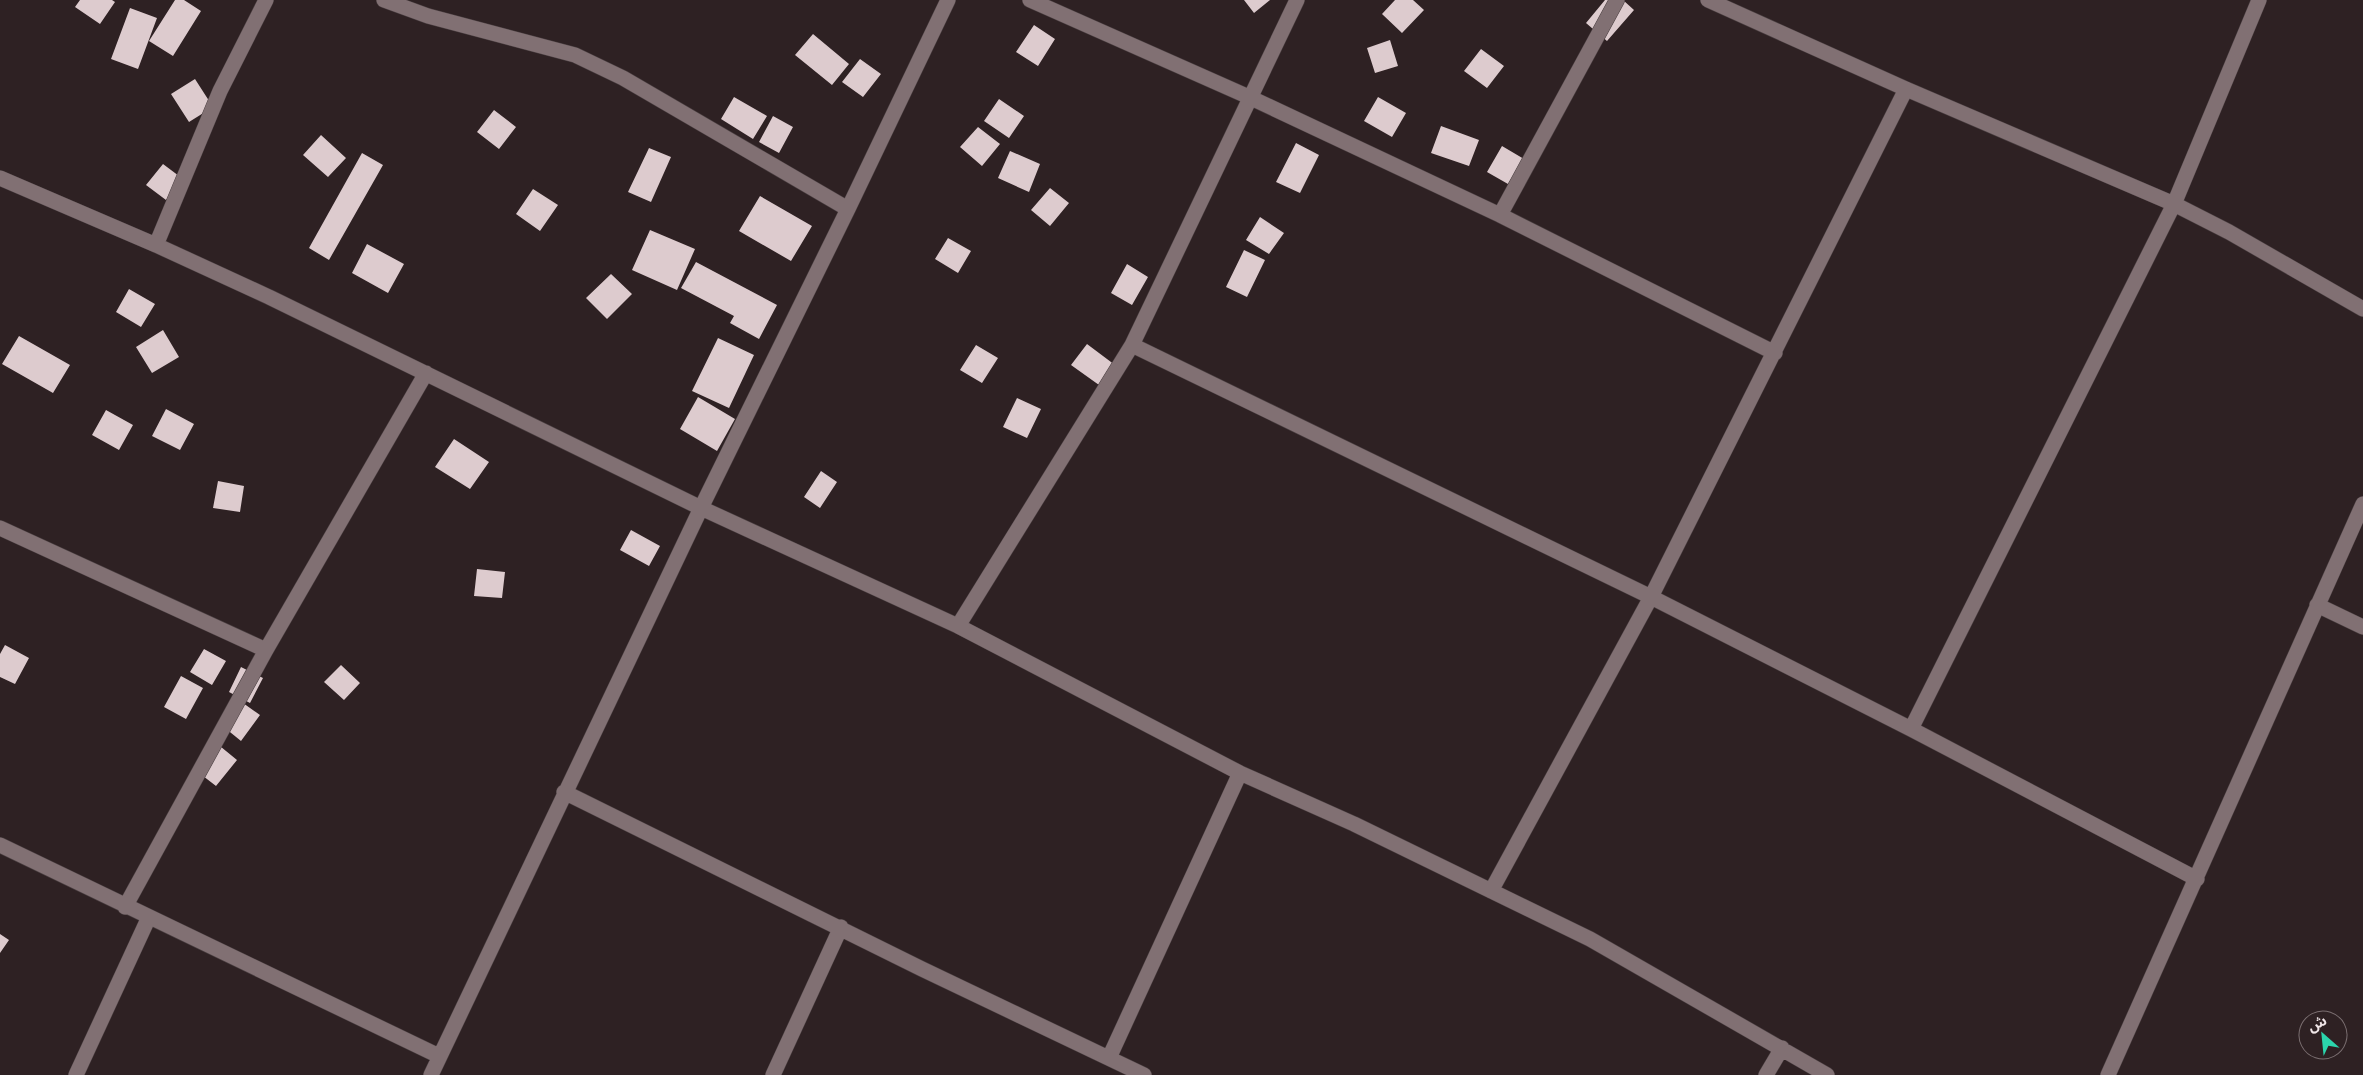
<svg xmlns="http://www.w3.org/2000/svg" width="2363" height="1075" font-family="Inter,'Noto Sans Arabic',sans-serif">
<rect width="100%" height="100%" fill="#2e2123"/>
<path fill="#ddcbce" d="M80,0H112L115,2L100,24L75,7Z
M175,0H184L201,11L173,56L149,41Z
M1244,0H1270L1254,13Z
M1395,0H1413L1424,10L1402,33L1382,14Z
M1605,0H1623L1634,10L1607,41L1586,23Z
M130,8L157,18L138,69L111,59Z
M1034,25L1055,39L1038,66L1016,52Z
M813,34L849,64L832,85L795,55Z
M1390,40L1398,66L1375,73L1367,48Z
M1481,49L1504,66L1487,88L1464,71Z
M860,59L881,74L863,97L842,82Z
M195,79L213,107L189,122L171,94Z
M734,97L767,116L753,139L721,119Z
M1378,97L1406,113L1392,137L1364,121Z
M999,99L1024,116L1009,138L984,121Z
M494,110L516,127L499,149L477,132Z
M773,116L793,127L779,153L759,142Z
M1441,126L1479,140L1469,166L1431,153Z
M978,127L1000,144L982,166L960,147Z
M321,135L346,158L328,177L303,155Z
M1296,143L1319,155L1300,193L1276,182Z
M1502,146L1524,159L1508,184L1487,172Z
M649,148L671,157L651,202L628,192Z
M1010,151L1040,164L1029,192L998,178Z
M362,153L383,165L329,260L309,248Z
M163,164L183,179L166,200L146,185Z
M1050,188L1069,203L1050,226L1031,210Z
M533,189L558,205L540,231L516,214Z
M760,196L812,226L791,261L739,231Z
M1260,217L1284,233L1269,254L1246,240Z
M650,230L695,249L677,290L632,270Z
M948,238L971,251L958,273L935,259Z
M367,244L404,264L388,293L352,273Z
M1244,250L1265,260L1247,297L1226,287Z
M696,262L777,305L759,339L730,323L734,316L681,288Z
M1127,264L1148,277L1132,305L1111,293Z
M611,274L632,294L607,319L586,298Z
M129,289L155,304L141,327L116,312Z
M163,330L179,357L152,373L136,347Z
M19,336L70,365L53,393L2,364Z
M718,338L754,355L729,408L692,391Z
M1087,344L1115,365L1099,385L1071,365Z
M976,345L998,358L982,383L960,370Z
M698,397L735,419L717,451L680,429Z
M1017,398L1041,409L1027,438L1003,427Z
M166,409L194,424L180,450L152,436Z
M106,410L133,425L119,450L92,435Z
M454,439L489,462L470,489L435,467Z
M821,471L837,482L820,508L804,497Z
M218,481L244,486L240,512L213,508Z
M631,530L660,546L649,566L620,550Z
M477,569L505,572L502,598L474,596Z
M5,645L29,658L15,684L0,677V654Z
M204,649L226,661L212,685L190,672Z
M341,665L360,683L344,700L324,682Z
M241,667L263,678L250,703L229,692Z
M181,676L203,688L186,719L164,707Z
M243,703L260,715L241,741L225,728Z
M215,742L237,760L216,786L194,769Z
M0,934L9,940L0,953Z"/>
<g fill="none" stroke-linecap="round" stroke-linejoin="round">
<g stroke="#4a3f41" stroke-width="16">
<path id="street" d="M384,0L428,16L575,55L623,78L848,209
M1030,0L1249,97L1500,215L1775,353
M1708,0L1906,89L2174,204L2229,232L2363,309
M0,178L156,245L269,297L701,508L958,626L1240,773L1354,824L1590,939L1827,1075
M1500,215L1617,0
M156,245L220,91L266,0
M1132,345L1651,597L1911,729L2197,879
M0,528L266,650
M2317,605L2363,627
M958,626L1132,345L1297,0
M1911,729L2174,204L2259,0
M564,792L922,969L1144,1075
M0,845L439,1056
M1491,891L1651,597L1906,89
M125,907L266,650L426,373
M1109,1058L1240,773
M76,1075L149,917
M431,1075L701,508L848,209L948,0
M773,1075L841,927
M1766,1075L1782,1048
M2108,1075L2363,504"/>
</g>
<use href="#street" stroke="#817073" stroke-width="15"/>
</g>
<g transform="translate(2323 1035) rotate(333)"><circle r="24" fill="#2e2123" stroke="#7b6f71"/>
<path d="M0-4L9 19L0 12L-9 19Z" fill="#2bd5ac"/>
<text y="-8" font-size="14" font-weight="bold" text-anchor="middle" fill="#efe5e7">ش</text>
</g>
</svg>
